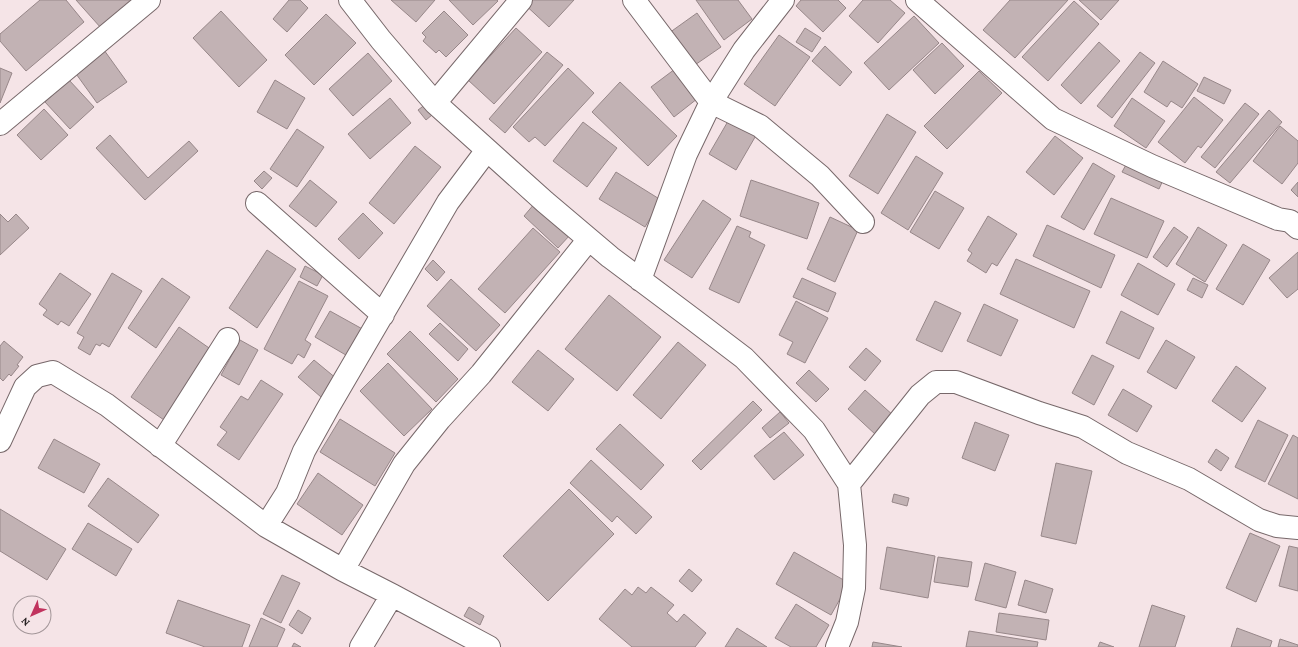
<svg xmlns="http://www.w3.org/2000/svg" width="1298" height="647" font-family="'Crimson Pro',serif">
<rect width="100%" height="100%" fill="#f5e4e7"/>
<path fill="#c2b2b4" stroke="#978789" d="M40,0H66L84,22L26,71L0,41V34Z
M76,0H133L101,28Z
M289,0H300L308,8L287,32L273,19Z
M391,0H435L416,22Z
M449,0H497L498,1L473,25Z
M523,0H574L549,27L521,1Z
M696,0H738L752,19L724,40Z
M801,0H838L846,8L823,32L796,6Z
M863,0H890L905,13L878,43L849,16Z
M1010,0H1068L1015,58L983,30Z
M1079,0H1119L1101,20Z
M1074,1L1099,24L1048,81L1022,57Z
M221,11L267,60L239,87L193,38Z
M444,11L468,35L446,57L439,50L436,53L423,41L426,37L422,33Z
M697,13L721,47L692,67L669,33Z
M326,14L356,43L314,85L285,55Z
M914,16L939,43L889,90L864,63Z
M516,28L542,52L494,104L468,80Z
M805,28L821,38L812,52L796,42Z
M779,35L810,57L775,106L744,84Z
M1099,42L1120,61L1081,104L1061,85Z
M942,43L964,66L935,94L913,70Z
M825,46L852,72L840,86L812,61Z
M104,50L127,82L97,103L74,71Z
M547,52L563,65L505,133L489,119Z
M1140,52L1155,63L1112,118L1097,106Z
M368,53L392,81L353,116L329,89Z
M1163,61L1198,84L1182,108L1171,101L1167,107L1144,92Z
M679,66L702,95L674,117L651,87Z
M0,68L12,73L0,103Z
M568,68L594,93L545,146L535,137L529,142L513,127Z
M979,71L1002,93L947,149L924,126Z
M1204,77L1231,90L1224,104L1197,91Z
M69,80L94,107L70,129L45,102Z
M275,80L305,98L287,129L257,112Z
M620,82L677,136L648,166L592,112Z
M1194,97L1223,120L1201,148L1198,146L1185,163L1158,142Z
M390,98L411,123L370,159L348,134Z
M1132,98L1165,121L1146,148L1114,126Z
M430,101L438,110L426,120L418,110Z
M1245,103L1259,114L1215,168L1201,157Z
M44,109L68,135L41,160L17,135Z
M1269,110L1282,122L1230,183L1216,172Z
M887,114L916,132L878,194L849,176Z
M731,116L758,132L736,170L709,154Z
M583,122L617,148L587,187L553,161Z
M1280,126L1298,141V163L1282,184L1253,161Z
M297,129L324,147L297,187L270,169Z
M110,135L148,178L189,141L198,151L145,200L96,148Z
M1055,136L1083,158L1054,195L1026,172Z
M415,146L441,167L394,224L369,203Z
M916,156L943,173L908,230L881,213Z
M1128,161L1164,178L1159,189L1122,172Z
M1093,163L1115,176L1084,230L1061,217Z
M264,171L272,178L262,189L254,181Z
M616,172L661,200L645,227L599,199Z
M310,180L337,202L316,227L289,206Z
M751,180L819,203L807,239L740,216Z
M1298,182V197L1291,190Z
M935,191L964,208L939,249L910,232Z
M1111,198L1164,221L1147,258L1094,234Z
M703,200L731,219L692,278L664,260Z
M535,203L570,235L558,248L524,216Z
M363,213L383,233L359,259L338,239Z
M0,214L8,222L16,214L29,228L0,255Z
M988,216L1017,234L997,266L992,263L986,273L967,261L972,253L968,250Z
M830,217L858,230L835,282L807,269Z
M1047,225L1115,255L1101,288L1033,256Z
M737,226L751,232L749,237L765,245L739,303L709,289Z
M1174,227L1188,237L1167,267L1153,257Z
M1198,227L1227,245L1205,282L1176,264Z
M533,228L560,252L505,313L478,289Z
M1243,244L1270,260L1243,305L1216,289Z
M267,250L296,269L257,328L229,308Z
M1298,252V289L1287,298L1269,278Z
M1016,259L1090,291L1074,328L1000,294Z
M433,260L445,272L437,281L425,269Z
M1138,263L1175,284L1158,315L1121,295Z
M305,266L323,275L317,286L300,277Z
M60,273L91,294L69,326L61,321L58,325L43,315L47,310L39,304Z
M112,273L142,291L109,347L102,343L100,346L96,344L90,355L78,348L84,337L77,333Z
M162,278L190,297L156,348L128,328Z
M802,278L836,293L828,312L793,297Z
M1193,278L1208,285L1202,298L1187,290Z
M451,279L500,325L476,351L427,306Z
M299,281L328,296L305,340L311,344L304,358L298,354L292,364L264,349Z
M609,295L661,337L617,391L565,349Z
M796,301L828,318L805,363L787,354L793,342L779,335Z
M935,301L961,313L942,352L916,340Z
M984,304L1018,320L1001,356L967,341Z
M330,311L366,331L351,358L315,337Z
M1121,311L1154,328L1139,359L1106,343Z
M440,323L468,349L458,361L429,334Z
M179,327L212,350L164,420L131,397Z
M410,331L458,379L436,402L387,354Z
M240,340L258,350L239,385L221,375Z
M1166,340L1195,357L1176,389L1147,372Z
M4,341L23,357L17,365L19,366L11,376L9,374L3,381L0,378V346Z
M678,342L706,365L661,419L633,395Z
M866,348L881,361L865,381L849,367Z
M538,350L574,379L548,411L512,382Z
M1092,355L1114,366L1094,405L1072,393Z
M314,360L337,379L321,397L298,377Z
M388,363L432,409L404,436L360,391Z
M1236,366L1266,388L1242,422L1212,401Z
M809,370L829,389L816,402L796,383Z
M261,380L283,394L239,460L217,445L227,432L220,427L241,396L248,400Z
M1123,389L1152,406L1137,432L1108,415Z
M865,390L894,416L876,435L848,409Z
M753,401L762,410L701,470L692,461Z
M780,412L789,423L770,438L762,428Z
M340,419L395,453L375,486L320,452Z
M1258,420L1288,435L1265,482L1235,467Z
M975,422L1009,435L995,471L962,458Z
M620,424L664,465L641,490L596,449Z
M784,432L804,455L774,480L754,456Z
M1293,435L1298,438V499L1268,484Z
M54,439L100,464L84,493L38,468Z
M1216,449L1229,458L1221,471L1208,462Z
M591,460L652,517L636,534L617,516L612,522L570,483Z
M1056,463L1092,471L1076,544L1041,536Z
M318,473L363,505L342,535L297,504Z
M108,478L159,515L138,543L88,506Z
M569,489L614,534L548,601L503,556Z
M894,494L909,498L907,506L892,502Z
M0,509L66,549L47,580L0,551Z
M88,523L132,549L116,576L72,549Z
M1250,533L1280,546L1256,602L1226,588Z
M1289,546L1298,548V591L1279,586Z
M887,547L935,556L928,598L880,589Z
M794,552L849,583L831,615L776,584Z
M938,557L972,562L968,587L934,582Z
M985,563L1016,572L1006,608L975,600Z
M689,569L702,580L692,592L679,581Z
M282,575L300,583L281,623L263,614Z
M1025,580L1053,589L1046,613L1018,605Z
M638,587L646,593L651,587L674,605L667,613L677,622L684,614L706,633L695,647H632L599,619L625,589L632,595Z
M178,600L250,625L242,647H205L166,633Z
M796,604L829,625L816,647H791L775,638Z
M1152,605L1185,616L1175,647H1139Z
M469,607L484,616L480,625L464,616Z
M298,610L311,618L302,634L289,625Z
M999,613L1049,620L1046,640L996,632Z
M261,618L285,629L277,647H249Z
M737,628L767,647H725Z
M1237,628L1272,641L1270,647H1231Z
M969,631L1038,642L1037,647H966Z
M1280,639L1298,645V647H1278Z
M873,642L902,647H872Z
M1100,642L1114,647H1098Z
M294,643L301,647H292Z"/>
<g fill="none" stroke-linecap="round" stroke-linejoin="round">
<g stroke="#77686a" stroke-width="24">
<path id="minor" d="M350,0L381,40L435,103L545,202L610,257L694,320L744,358L814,430L849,484L855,545L854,588L847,622L837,647
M634,0L711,102L760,126L820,176L863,222
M917,0L1053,119L1152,166L1278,219L1290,221L1298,228
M435,103L521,0
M0,124L149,0
M257,203L383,315
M640,280L686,154L711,102L744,50L783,0
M0,441L25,387L37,376L53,372L107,405L266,526L343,570L392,595L489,647
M160,446L228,339
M849,484L920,395L936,382H956L1039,413L1083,427L1127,453L1189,479L1259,520L1277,526L1298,528
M266,526L287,493L304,451L329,406L448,202L487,150
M343,570L404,464L440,419L481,374L589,239
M361,647L392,595"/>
</g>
<use href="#minor" stroke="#fff" stroke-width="22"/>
</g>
<g transform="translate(32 615) rotate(225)"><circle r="19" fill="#f5e4e7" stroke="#a39699"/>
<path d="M0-3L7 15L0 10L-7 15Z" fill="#c1335e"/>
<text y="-6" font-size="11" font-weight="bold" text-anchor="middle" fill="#282223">N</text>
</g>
</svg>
